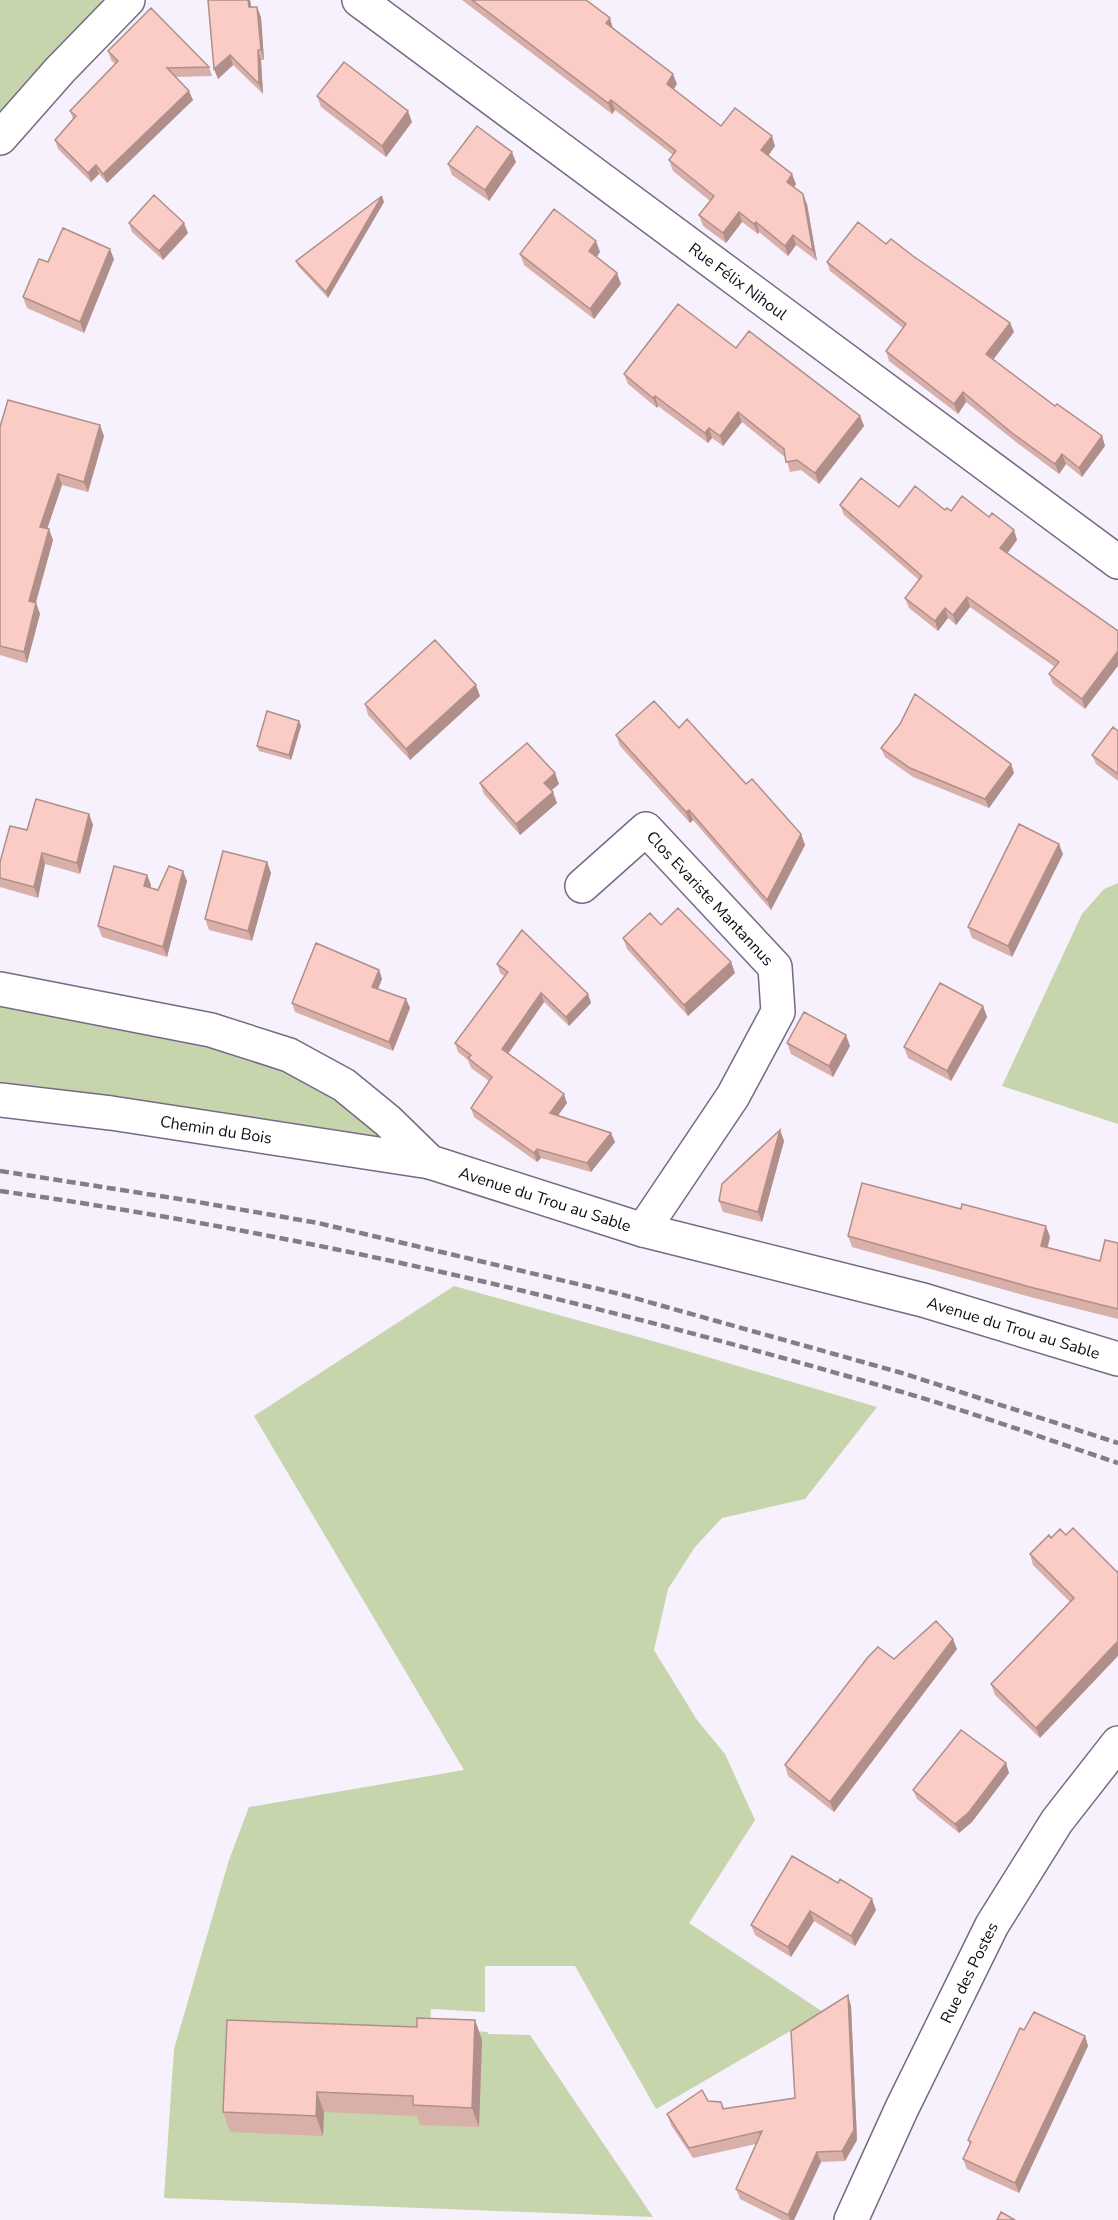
<svg xmlns="http://www.w3.org/2000/svg" width="1118" height="2220" font-family="'Nunito Sans',sans-serif">
<rect width="100%" height="100%" fill="#f7f1fd"/>
<path fill="#c6d5ab" d="M0,0H100L118,10L0,138Z
M1118,883V1124L1002,1086L1082,914L1104,889Z
M0,989L289,1055L430,1162L0,1100Z
M454,1286L660,1343L877,1407L805,1499L722,1518L695,1547L668,1589L654,1650L697,1720L725,1754L755,1820L689,1923L823,2012L656,2109L575,1966H485V2012L431,2009L430,2028L488,2032V2034L530,2035L653,2217L164,2198L174,2049L229,1860L249,1807L464,1770L254,1416Z"/>
<g fill="none" stroke-linecap="round" stroke-linejoin="round">
<g stroke="#776985" stroke-width="36">
<g id="minor">
<path id="s1" d="M359,0L1118,562"/>
<path d="M0,138L60,70L128,0"/>
<path id="s2" d="M582,886L646,829L775,967L778,1012L733,1096L643,1230"/>
<path id="s3" d="M0,989L211,1030L289,1055L344,1085L388,1121L430,1162L643,1230L923,1300L1118,1359"/>
<path id="s4" d="M0,1100L111,1113L430,1162"/>
<path id="s5" d="M851,2220L902,2108L992,1925L1057,1821L1118,1743"/>
</g>
</g>
<use href="#minor" stroke="#fff" stroke-width="33"/>
<path stroke="#837d88" stroke-width="4.5" stroke-dasharray="9 4.5" stroke-linecap="butt" d="M0,1171L192,1201L318,1223L620,1294L902,1373L1118,1443
M0,1191C302,1233 600,1304 892,1389C968,1411 1043,1438 1118,1463"/>
</g>
<path fill="#d8afa9" d="M208,0H250L251,7L261,17L264,60H261L263,94L233,65L218,79Z
M462,0H586L613,29L677,84L674,89L721,126L775,146L768,156L796,184L794,187L807,204L817,261L796,245L788,256L759,232L758,234L742,222L726,243L703,226L699,215L710,201L673,171L669,160L673,155L615,110L612,114Z
M108,51L209,67L212,76L176,77L193,100L107,183L99,174L91,182L58,149L55,140L73,119L70,111L115,64L111,60Z
M317,96L412,122L386,157L321,107Z
M516,162L489,201L452,175L448,164Z
M384,202L328,298L298,266L296,261Z
M129,223L188,233L163,260L132,232Z
M886,244L913,256L1010,323L1014,332L993,359L1055,406L1102,436L1105,446L1082,477L1066,464L1059,474L1016,442L966,402L958,414L889,361L886,351L903,328L830,271L827,262Z
M600,252L597,257L621,284L594,319L524,265L520,254Z
M114,259L84,333L27,308L23,297L48,262Z
M736,348L860,416L864,426L819,484L801,470L790,472L786,458L742,422L723,446L712,438L708,443L658,406L657,408L628,384L624,374Z
M0,427L104,436L88,492L62,485L47,529L53,540L36,603L40,614L27,663L0,655Z
M840,505L899,507L951,511L989,517L1014,530L1017,540L1007,553L1118,631L1085,709L1053,684L1049,674L1055,667L970,607L956,625L948,618L938,631L909,608L905,598L919,580L844,515Z
M480,696L410,760L368,715L365,704Z
M299,721L301,726L291,760L259,751L257,746Z
M679,728L746,784L801,834L805,845L771,910L693,820L690,823L620,746L616,735Z
M1118,731V781L1096,764L1092,755Z
M881,748L1011,764L1014,773L989,808L913,777L885,757Z
M555,773L559,784L551,791L557,803L520,835L484,794L480,783Z
M89,814L93,825L80,874L45,864L38,898L0,887V862L27,830Z
M1063,854L1012,957L972,938L968,927Z
M267,862L271,873L252,941L209,930L205,919Z
M147,875L151,885L150,888L158,890L187,881L167,957L102,937L98,926Z
M661,925L731,962L735,973L688,1016L627,949L623,938Z
M497,964L588,994L591,1003L569,1026L544,1002L508,1054L567,1103L558,1116L615,1142L591,1172L541,1158L537,1162L474,1117L471,1108L489,1081L471,1068L468,1060L458,1052L455,1043L504,976L500,973Z
M379,970L382,979L378,989L406,999L410,1008L393,1051L295,1012L292,1003Z
M983,1006L987,1017L951,1081L908,1058L904,1047Z
M787,1043L850,1046L833,1077L791,1054Z
M780,1130L784,1141L762,1222L723,1212L719,1201Z
M848,1236L1050,1237L1048,1247L1100,1261L1118,1243V1319L1034,1298L852,1247Z
M1066,1535L1117,1572L1040,1738L995,1695L991,1684L1070,1602L1033,1565L1030,1554L1051,1538Z
M957,1649L834,1812L788,1776L785,1765L894,1659Z
M1006,1763L1009,1773L972,1822L959,1833L917,1799L913,1790Z
M792,1856L876,1910L855,1946L814,1921L791,1957L755,1935L751,1925Z
M851,2006L857,2140L845,2161L821,2162L794,2220H782L740,2199L736,2189L756,2144L693,2158L671,2125L667,2114L708,2101L721,2102L724,2108L795,2098Z
M475,2020L482,2040L479,2127L420,2125L417,2116L324,2112L323,2136L230,2132L223,2112L417,2027Z
M1024,2030L1085,2036L1088,2046L1019,2193L967,2169L963,2159L970,2145L968,2140Z"/>
<path fill="#b08f8a" d="M248,0H250L253,17L249,7Z
M257,7L261,17L264,60L261,50Z
M610,18L613,29L606,23Z
M258,50L261,60L263,94L259,84Z
M230,55L233,65L218,79L214,69Z
M673,74L677,84L670,94L667,84Z
M189,91L193,100L107,183L103,174Z
M611,100L615,110L612,114L608,103Z
M408,111L412,122L386,157L382,146Z
M772,136L775,146L765,160L761,150Z
M512,152L516,162L489,201L485,190Z
M96,165L99,174L91,182L88,173Z
M792,174L796,184L790,192L787,182Z
M803,194L807,204L817,261L813,251Z
M382,196L384,202L328,298L326,292Z
M739,212L742,222L726,243L723,233Z
M756,222L759,232L758,234L754,224Z
M184,223L188,233L163,260L159,251Z
M793,235L796,245L788,256L785,246Z
M596,241L600,252L593,261L589,251Z
M110,249L114,259L84,333L80,322Z
M617,273L621,284L594,319L590,309Z
M1010,323L1014,332L990,364L986,354Z
M963,392L966,402L958,414L954,404Z
M655,396L658,406L657,408L653,398Z
M738,412L742,422L723,446L720,436Z
M860,416L864,426L819,484L815,473Z
M100,425L104,436L88,492L84,482Z
M709,428L712,438L708,443L705,433Z
M1102,436L1105,446L1082,477L1079,468Z
M1062,454L1066,464L1059,474L1055,464Z
M58,474L62,485L44,538L40,527Z
M49,529L53,540L33,612L29,601Z
M1014,530L1017,540L1004,558L1000,548Z
M967,597L970,607L956,625L953,615Z
M36,603L40,614L27,663L24,652Z
M945,608L948,618L938,631L935,621Z
M1118,651V666L1085,709L1082,699Z
M476,685L480,696L410,760L406,749Z
M299,721L301,726L291,760L289,755Z
M1011,764L1014,773L989,808L985,799Z
M555,773L559,784L548,793L544,783Z
M553,792L557,803L520,835L516,824Z
M689,810L693,820L690,823L686,812Z
M89,814L93,825L80,874L77,863Z
M801,834L805,845L771,910L767,900Z
M1059,844L1063,854L1012,957L1008,946Z
M42,853L45,864L38,898L34,887Z
M267,862L271,873L252,941L248,931Z
M183,871L187,881L167,957L163,947Z
M147,875L151,885L147,897L144,886Z
M731,962L735,973L688,1016L684,1005Z
M379,970L382,979L375,996L372,987Z
M541,993L544,1002L505,1058L502,1049Z
M588,994L591,1003L569,1026L566,1017Z
M406,999L410,1008L393,1051L389,1042Z
M983,1006L987,1017L951,1081L947,1071Z
M846,1035L850,1046L833,1077L829,1066Z
M564,1094L567,1103L553,1122L550,1113Z
M780,1130L784,1141L762,1222L758,1212Z
M611,1133L615,1142L591,1172L587,1163Z
M537,1149L541,1158L537,1162L534,1153Z
M1046,1226L1050,1237L1045,1256L1041,1246Z
M953,1639L957,1649L834,1812L830,1802Z
M1118,1641V1656L1040,1738L1036,1728Z
M1006,1763L1009,1773L972,1822L959,1833L955,1824Z
M872,1899L876,1910L855,1946L851,1936Z
M810,1911L814,1921L791,1957L788,1947Z
M848,1995L851,2006L857,2140L845,2161L842,2151Z
M475,2020L482,2040L479,2127L472,2108Z
M1085,2036L1088,2046L1019,2193L1015,2183Z
M317,2092L324,2112L323,2136L316,2116Z
M817,2152L821,2162L794,2220H790L788,2215Z"/>
<path fill="#fbccc5" stroke="#b08f8a" stroke-width="1.5" d="M208,0H248L249,7H257L261,50H258L259,84L230,55L214,69Z
M472,0H586L610,18L606,23L673,74L667,84L721,126L735,108L772,136L761,150L792,174L787,182L803,194L813,251L793,235L785,246L756,222L754,224L739,212L723,233L699,215L714,196L669,160L676,151L611,100L608,103Z
M151,8L209,67L167,68L189,91L103,174L96,165L88,173L55,140L76,116L70,111L118,61L108,51Z
M344,62L408,111L382,146L317,96Z
M477,126L512,152L485,190L448,164Z
M154,195L184,223L159,251L129,223Z
M382,196L326,292L296,261Z
M554,209L596,241L589,251L617,273L590,309L520,254Z
M858,222L886,244L891,239L913,256L1010,323L986,354L1055,406L1057,404L1102,436L1079,468L1062,454L1055,464L1012,433L963,392L954,404L886,351L906,324L827,262Z
M63,228L110,249L80,322L23,297L39,259L48,262Z
M678,304L736,348L749,331L860,416L815,473L797,460L786,462L784,449L738,412L720,436L709,428L705,433L655,396L653,398L624,374Z
M8,400L100,425L84,482L58,474L40,527L49,529L29,601L36,603L24,652L0,646V427Z
M861,478L899,507L915,486L945,510L947,508L951,511L962,496L989,517L992,513L1014,530L1000,548L1118,631V651L1082,699L1049,674L1059,662L967,597L953,615L945,608L935,621L905,598L922,576L840,505Z
M435,640L476,685L406,749L365,704Z
M915,694L1011,764L985,799L910,768L881,748L900,724Z
M654,701L679,728L687,719L746,784L752,779L801,834L767,900L689,810L686,812L616,735Z
M267,711L299,721L289,755L257,746Z
M1113,727L1118,731V774L1092,755Z
M527,743L555,773L544,783L553,792L516,824L480,783Z
M36,799L89,814L77,863L42,853L34,887L0,878V862L10,826L27,830Z
M1019,824L1059,844L1008,946L968,927Z
M223,851L267,862L248,931L205,919Z
M114,866L147,875L144,886L158,890L169,866L183,871L163,947L98,926Z
M678,908L731,962L684,1005L623,938L650,913L661,925Z
M522,930L588,994L566,1017L541,993L502,1049L564,1094L550,1113L611,1133L587,1163L537,1149L534,1153L471,1108L492,1077L468,1058L471,1055L455,1043L508,972L497,964Z
M316,943L379,970L372,987L406,999L389,1042L292,1003Z
M940,983L983,1006L947,1071L904,1047Z
M804,1012L846,1035L829,1066L787,1043Z
M780,1130L758,1212L719,1201L722,1184Z
M862,1183L961,1209L962,1204L1046,1226L1041,1246L1100,1261L1105,1240L1118,1243V1309L1030,1287L848,1236Z
M1073,1528L1117,1572L1118,1571V1641L1036,1728L991,1684L1074,1598L1030,1554L1049,1535L1051,1538L1060,1529L1066,1535Z
M936,1621L953,1639L830,1802L785,1765L868,1657L878,1647L894,1659Z
M961,1730L1006,1763L969,1812L955,1824L913,1790Z
M792,1856L838,1883L840,1879L872,1899L851,1936L810,1911L788,1947L751,1925Z
M848,1995L854,2130L842,2151L817,2152L788,2215L736,2189L762,2131L689,2148L667,2114L702,2090L708,2101L721,2102L723,2109L795,2098L791,2031Z
M1034,2012L1085,2036L1015,2183L963,2159L971,2142L968,2140L1020,2028L1024,2030Z
M417,2018L475,2020L472,2108L413,2105V2096L317,2092L316,2116L223,2112L227,2020L417,2027Z
M1001,2212L1015,2220H997Z"/>
<g text-anchor="middle" stroke-width="6" stroke-linejoin="round" paint-order="stroke">
<g font-size="16" fill="#100a15" stroke="#fff">
<text dy="6" stroke="none"><textPath href="#s1" startOffset="472">Rue Félix Nihoul</textPath></text>
<text dy="6" stroke="none"><textPath href="#s2" startOffset="180">Clos Evariste Mantannus</textPath></text>
<text dy="6" stroke="none"><textPath href="#s4" startOffset="218">Chemin du Bois</textPath></text>
<text dy="6" stroke="none"><textPath href="#s3" startOffset="596">Avenue du Trou au Sable</textPath></text>
<text dy="6" stroke="none"><textPath href="#s3" startOffset="1082">Avenue du Trou au Sable</textPath></text>
<text dy="6" stroke="none"><textPath href="#s5" startOffset="274">Rue des Postes</textPath></text>
</g>
</g>
</svg>
